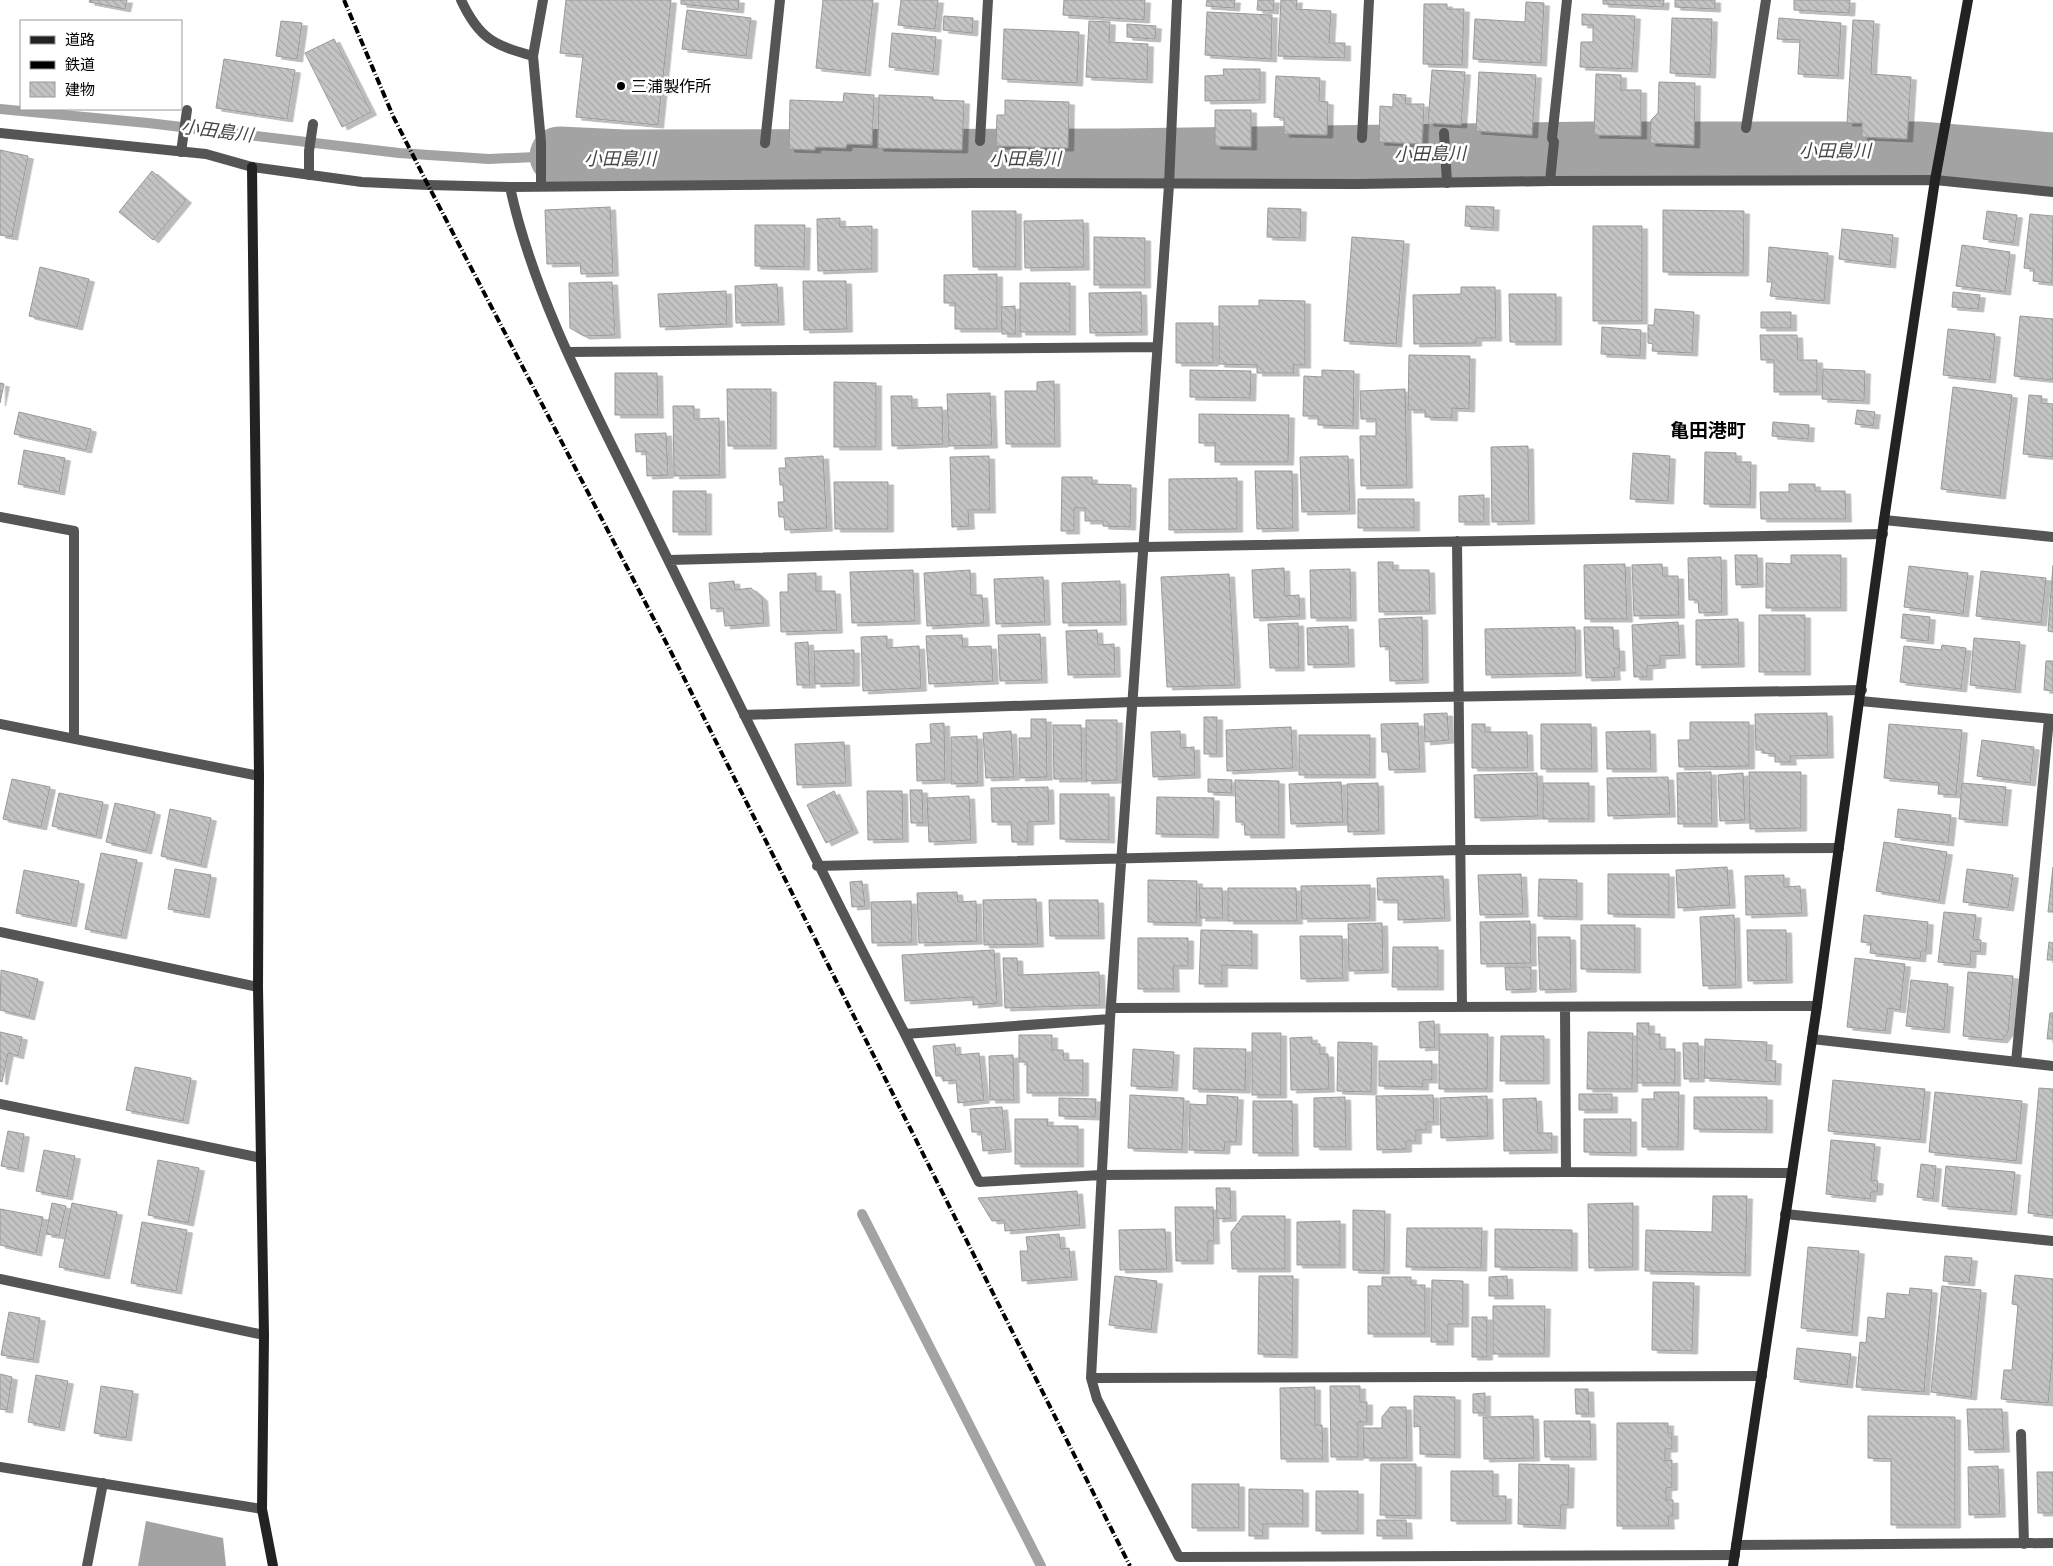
<svg xmlns="http://www.w3.org/2000/svg" width="2053" height="1566" font-family="Cabin,'Noto Sans JP',sans-serif">
<defs>
<pattern id="building-back-hatch" width="6" height="6" patternUnits="userSpaceOnUse" patternTransform="scale(1.25)"><rect width="6" height="6" fill="#c4c4c4"/><path d="M-1 5l2 2M0 0l6 6M5-1l2 2" fill="none" stroke="#a7a7a7"/></pattern>
<filter id="shadow"><feDropShadow dx="5.5" dy="3" stdDeviation="0" flood-color="#0004"/></filter>
</defs>
<rect width="100%" height="100%" fill="#fff"/>
<path fill="#a3a3a3" d="M146,1521L223,1538L226,1566H138Z"/>
<g fill="none" stroke-linecap="round" stroke-linejoin="round">
<path stroke="#a3a3a3" stroke-width="10" d="M0,109L148,123L399,153L489,159L559,156
M862,1214L1041,1566"/>
<path stroke="#a3a3a3" stroke-width="59" d="M559,156L624,159L1118,158L1590,151H1919L2053,162"/>
</g>
<path fill="url(#building-back-hatch)" stroke="#999" filter="url(#shadow)" d="M90,0H127L125,9L89,2Z
M566,0H671L658,125L576,117L583,55L560,53Z
M681,0H739L738,10L681,4Z
M823,0H873L865,73L816,68Z
M901,0H938L935,29L898,25Z
M1064,0H1145L1144,20L1063,15Z
M1207,0H1235L1234,8L1206,6Z
M1258,0H1274L1273,11L1257,10Z
M1281,0H1297L1296,9L1331,11L1329,43H1345V58L1278,56Z
M1603,0H1664L1663,7L1603,4Z
M1675,0H1715V9L1675,7Z
M1794,0H1850L1849,13L1794,10Z
M1526,2L1544,3L1541,63L1473,59L1475,19L1525,22Z
M1424,4H1447V9H1464L1462,65L1423,64Z
M687,10L751,18L746,56L682,49Z
M1207,12L1272,15L1271,59L1205,55Z
M1582,14L1635,16L1632,69L1580,67L1581,42H1593V25H1582Z
M944,16L973,18L972,33L943,30Z
M1672,18L1712,19L1710,75L1670,73Z
M1779,18L1841,23L1838,76L1798,74L1800,40L1777,39Z
M1853,20L1874,21L1871,74L1911,77L1907,139L1862,137V123H1847Z
M281,21L302,23L297,59L276,56Z
M1089,21L1110,22L1109,42L1148,44L1147,80L1086,77Z
M1127,24L1156,26L1155,39L1127,37Z
M1004,29L1079,32L1077,83L1002,79Z
M892,33L936,37L933,72L889,67Z
M334,39L371,112L342,127L305,53Z
M224,59L295,70L287,119L216,108Z
M1223,69H1260V100L1205,101V76L1224,75Z
M1432,70L1465,72L1461,125L1428,123Z
M1479,72L1536,75L1532,135L1476,131Z
M1596,74L1621,75V90H1641V136L1594,135Z
M1276,76L1320,78L1319,101L1328,102L1327,135L1284,134V118L1274,117Z
M1659,82L1695,83L1694,145L1650,143L1651,120L1658,113Z
M844,93L874,95L872,145L847,144L846,148L815,147V150L789,149L790,100L843,102Z
M1393,94L1406,95L1405,104H1424L1422,144L1379,142L1380,106L1393,107Z
M879,95L933,97V100L964,101L962,150L878,148Z
M1005,100L1069,102L1068,148L996,146L997,115H1005Z
M1215,110H1251V147L1215,146Z
M0,150L28,156L12,237L0,235Z
M152,171L186,200L153,240L119,212Z
M1466,206L1494,207L1493,228L1465,226Z
M610,207L613,273L581,274L580,263L547,264L545,210Z
M1268,208L1301,209L1300,238L1267,237Z
M1663,210L1744,211L1743,273L1663,272Z
M972,211H1016V267H973Z
M1987,211L2017,215L2013,243L1983,239Z
M2030,214L2053,216L2052,283L2033,281L2034,269L2024,268Z
M840,218V227L872,226V269L818,271L817,219Z
M1083,220L1084,267L1025,268L1024,221Z
M755,225H805L804,267L755,266Z
M1593,226H1642V321H1593Z
M1842,229L1893,235L1890,265L1839,259Z
M1094,237L1145,238V285H1094Z
M1352,237L1404,241L1396,344L1344,341Z
M1962,245L2010,252L2005,292L1956,286Z
M1769,247L1828,253L1824,301L1770,296L1772,282H1767Z
M40,267L89,279L77,327L29,316Z
M997,274V329H955V303H944V275Z
M803,281H846L847,329L804,330Z
M612,282L615,335L584,336L570,328L569,283Z
M1020,283H1070V332H1020Z
M777,284L779,322L736,323L735,286Z
M1461,287H1495L1496,338H1476V343L1414,344L1413,295L1461,294Z
M726,291L727,324L660,327L658,294Z
M1141,292L1142,332L1090,333L1089,293Z
M1953,292L1980,295L1978,309L1952,307Z
M1509,294H1556V342H1510Z
M1259,300L1305,301V365H1293L1294,373H1257V365L1219,364V306H1259Z
M1015,306L1016,334H1002L1001,307Z
M1655,309L1694,312L1692,353L1652,351L1653,344L1648,343V325H1654Z
M1761,312H1791V328H1761Z
M2020,316L2053,319V380L2014,376Z
M1176,323H1213V363H1176Z
M1602,327L1641,330L1640,356L1601,354Z
M1948,329L1995,334L1990,380L1943,375Z
M1760,335H1797L1798,360H1817V392H1774V360H1761Z
M1409,355L1470,356L1469,409L1452,408V418L1425,417V410H1408Z
M1823,369L1865,371L1864,401L1822,399Z
M1190,370L1251,371L1250,398L1190,397Z
M1322,370L1354,371L1353,426L1318,425V416H1303L1304,376L1322,377Z
M615,373H657L658,415H615Z
M1054,381L1055,444H1006L1005,391H1037V382Z
M834,382L876,383V447H834Z
M0,383L4,384L0,403Z
M1953,387L2012,395L2000,496L1941,489Z
M727,389H771V446H728Z
M1405,389L1407,485L1361,486L1360,436H1376V419H1361L1360,391Z
M990,393L992,445L949,446L947,394Z
M2029,395L2042,396L2041,403L2053,404V457L2023,454Z
M891,396H912V408L942,407L943,444L892,446Z
M673,406H694V419L719,418L720,475L674,476Z
M1857,410L1875,412L1873,426L1855,424Z
M19,412L91,429L86,450L14,434Z
M1199,414L1289,415L1288,462H1215V443H1199Z
M1773,422L1809,425L1808,439L1772,436Z
M666,433L668,475L647,476L646,451L636,452L635,434Z
M1528,446L1529,521L1492,522L1491,447Z
M24,450L65,458L59,492L18,484Z
M1705,452L1736,453V462H1751L1750,505L1704,504Z
M1633,453L1670,456L1668,501L1630,499Z
M823,456L827,528L785,530L784,517H779L778,502H784L783,485H780L779,468H786L785,458Z
M989,456L990,510H968L969,526L952,527L950,457Z
M1348,456L1350,511L1302,512L1300,457Z
M1255,471H1292L1293,528L1257,529Z
M1062,477H1092V484L1131,485L1130,527L1103,526V521H1085V508H1074V531H1061Z
M1237,478V529L1169,530V479Z
M834,482H888V529H835Z
M1789,484H1815V491H1845L1846,519H1761L1760,492H1789Z
M673,491H706V532H673Z
M1484,495V522H1459V496Z
M1358,499H1414V528H1358Z
M1735,555H1757L1758,584L1736,585Z
M1791,555H1841V608H1766V563L1791,564Z
M1721,557L1722,612L1699,613L1698,600H1689L1688,558Z
M1378,562H1393V570H1429L1430,611L1379,612Z
M1625,564L1627,619H1585L1584,565Z
M1662,564L1663,576H1678L1679,615L1634,616L1632,565Z
M2053,565V632L2048,631Z
M1909,566L1968,573L1963,614L1904,607Z
M1284,568L1285,596L1299,595L1300,616L1254,618L1252,570Z
M1350,569L1351,618H1311L1310,570Z
M913,570L915,621L852,623L850,572Z
M970,570L971,595H982L984,623L927,626L924,573Z
M1981,571L2046,578L2041,623L1976,616Z
M816,573V591H835L837,630L781,632L780,592H788V574Z
M1229,574L1235,685L1167,687L1161,577Z
M1043,577L1045,622L996,624L994,579Z
M734,581L735,590L751,588L762,598L764,623L725,626L723,608L711,609L709,583Z
M1120,581L1121,622L1063,623L1062,583Z
M1903,614L1930,617L1928,641L1901,638Z
M1759,615H1805V672H1759Z
M1422,617L1423,680L1390,681L1389,646L1380,647L1379,619Z
M1738,619L1739,664L1696,665V620Z
M1678,622L1680,655L1660,656V665L1647,666V677H1634L1632,625Z
M1298,623L1299,668H1270L1268,624Z
M1348,626L1349,664L1308,665L1307,628Z
M1575,627L1576,673L1486,675L1485,629Z
M1584,627H1613L1614,648H1619L1620,668H1614L1615,677L1586,678Z
M1097,630L1098,645L1114,644L1115,674L1068,675L1066,631Z
M1040,634L1042,680L1000,681L998,635Z
M962,635L963,647L991,646L993,681L929,684L926,636Z
M887,636V648L919,646L921,688L863,691L861,637Z
M1974,638L2020,642L2015,690L1970,685Z
M808,642L810,685H797L795,643Z
M1942,645L1966,648L1961,689L1900,682L1904,646L1941,650Z
M854,650V683L815,684L814,651Z
M2046,661H2053V691L2044,690Z
M1447,713L1449,740L1425,742L1424,714Z
M1827,713L1828,755L1790,756L1791,762H1775V754L1763,753V750H1756L1755,714Z
M1204,717H1217V754H1204Z
M1031,719H1046L1047,777L1020,778L1019,738H1031Z
M1086,720H1117V780L1086,781Z
M1690,722H1749V766L1679,767L1678,740H1690Z
M944,723L945,780L917,781L916,744L931,743L930,724Z
M1418,723L1420,769L1389,770L1388,752H1382L1381,724Z
M1472,724H1485V732H1527L1528,768H1472Z
M1541,724H1591L1592,769H1541Z
M1889,724L1962,730L1956,795L1938,794L1939,783L1884,778Z
M1053,725H1081L1082,779H1054Z
M1291,727L1293,768L1227,771L1226,730Z
M1011,731L1014,777L986,778L983,733Z
M1180,731L1181,748L1194,747L1195,775L1153,777L1151,732Z
M1650,731L1651,769H1607L1606,732Z
M1299,735H1370V775H1299Z
M977,736L978,783L951,784V737Z
M1982,740L2034,747L2030,783L1977,776Z
M844,742L846,783L797,785L795,744Z
M1711,772L1712,824H1678L1677,773Z
M1749,772H1801V828L1750,829Z
M1537,773L1538,816L1475,818L1474,775Z
M1743,773L1745,820L1720,821L1718,775Z
M1668,777L1670,814L1608,816L1607,778Z
M12,779L50,787L41,827L3,819Z
M1208,779L1232,780L1231,793L1208,792Z
M1235,780L1279,781V835H1245L1244,822H1236Z
M1341,782L1343,822L1291,824L1289,784Z
M1378,783L1379,831L1348,832L1347,784Z
M1543,783H1589V819H1543Z
M1962,783L2006,787L2002,823L1959,819Z
M1048,787L1049,821L1028,822V842H1012L1011,822H992L991,788Z
M910,790H922L923,823H911Z
M834,791L853,830L826,843L807,805Z
M867,791H902L903,839L868,840Z
M59,793L103,802L96,836L52,826Z
M1060,794H1109V840L1060,839Z
M969,796L971,840L929,842L927,798Z
M1157,797L1214,798L1213,835L1156,834Z
M115,803L155,812L146,851L106,842Z
M170,809L211,818L201,865L161,856Z
M1898,809L1951,815L1948,843L1895,837Z
M1884,842L1947,852L1939,901L1876,891Z
M101,853L137,860L121,936L85,929Z
M1727,867L1730,905L1678,908L1676,870Z
M2053,867V912H2048Z
M175,869L211,875L204,915L168,909Z
M1967,869L2013,875L2008,908L1963,902Z
M24,870L79,881L71,924L16,913Z
M1521,874L1523,914L1480,915L1478,875Z
M1608,874H1669V915L1608,914Z
M1784,875V887L1800,886L1802,913L1746,915L1745,876Z
M1443,876L1445,918L1398,920V900H1378L1377,878Z
M1539,879L1577,880V917L1538,916Z
M1148,880L1197,881L1196,923L1148,922Z
M862,881L865,906L852,907L850,882Z
M1370,885V918L1302,919L1301,886Z
M1199,888H1222L1223,918H1200Z
M1228,888H1296L1297,921H1228Z
M957,892L958,902L976,901L977,941L919,943L917,893Z
M1036,899L1038,944L984,945L983,900Z
M1049,900H1098L1099,936H1050Z
M911,901L912,942L872,943L871,902Z
M1944,912L1976,915L1973,939L1981,940L1980,952L1971,951L1970,965L1938,962Z
M1734,915L1736,985L1703,986L1700,917Z
M1864,915L1928,922L1926,951H1921L1920,959L1870,953L1871,943L1861,942Z
M1530,921L1531,963L1481,964L1480,922Z
M1382,923L1383,970L1349,971L1348,924Z
M1581,925H1635V970L1581,969Z
M1201,930L1252,931V966L1222,965V984H1199Z
M1747,930H1786L1787,980L1748,981Z
M1300,936H1342L1343,978L1301,979Z
M1538,937H1570L1571,989L1540,990Z
M1138,938H1188V966H1173L1174,989H1138Z
M2049,942L2053,943V960H2047Z
M1393,947H1438V987H1392Z
M994,950L997,1003L973,1005V997L905,1001L902,955Z
M1003,958H1017L1018,975L1099,972L1100,1005L1005,1008Z
M1855,958L1905,964L1900,1010L1888,1008L1885,1031L1847,1027Z
M1505,967H1531V989L1506,990Z
M1,970L38,979L29,1017L0,1010Z
M1968,972L2013,976L2008,1032L2002,1040L1963,1036Z
M1911,980L1948,984L1944,1030L1906,1026Z
M2050,1013H2053V1039H2047Z
M1434,1021L1435,1047L1420,1048L1419,1022Z
M1637,1023H1649V1034H1660V1049H1675V1083H1637Z
M0,1032L22,1037L18,1056L8,1053L2,1082L0,1081Z
M1588,1032L1633,1033L1632,1089H1587Z
M1252,1033H1281V1095H1252Z
M1439,1034H1488L1487,1089H1439Z
M1019,1035H1052V1050H1063L1064,1060H1083V1093H1027V1062H1019Z
M1501,1036H1544V1081H1500Z
M1312,1037V1044H1320V1054H1328L1329,1089L1291,1090L1290,1038Z
M1705,1039L1767,1042L1766,1060L1776,1061L1775,1082L1704,1078Z
M1338,1042L1372,1043L1371,1092L1337,1091Z
M1683,1043H1698L1699,1079H1684Z
M955,1044L956,1055L979,1053L984,1100L958,1103L956,1080L943,1081V1076H936L933,1046Z
M1194,1048L1246,1049L1245,1090L1193,1089Z
M1133,1049L1174,1052L1172,1088L1131,1086Z
M1013,1055L1014,1100H990L989,1056Z
M1379,1061H1432V1080H1423V1087L1379,1086Z
M135,1067L191,1078L183,1121L126,1110Z
M1833,1080L1925,1089L1920,1140L1828,1131Z
M2039,1088L2053,1089V1216L2028,1213Z
M1654,1092H1679L1678,1147H1642V1099H1654Z
M1935,1092L2022,1101L2016,1161L1929,1152Z
M1579,1094H1612V1110H1579Z
M1130,1095L1184,1098L1182,1150L1128,1148Z
M1207,1095L1238,1097L1236,1142H1225L1224,1151L1189,1150L1190,1104L1207,1105Z
M1433,1095L1434,1122H1426V1130H1416V1141H1406V1149L1377,1150L1376,1096Z
M1487,1096L1488,1136L1441,1138L1440,1098Z
M1345,1097L1346,1147H1314V1098Z
M1694,1097H1767V1130L1694,1129Z
M1059,1098L1096,1099L1095,1117L1059,1116Z
M1536,1098L1538,1133H1552V1150L1504,1151L1503,1099Z
M1253,1101H1292L1293,1153H1253Z
M1002,1107L1006,1149L983,1151L981,1132H972L970,1109Z
M1015,1119H1048L1047,1126H1078V1164H1015Z
M1584,1119H1631V1153L1584,1152Z
M8,1131L24,1134L18,1169L1,1166Z
M1831,1140L1875,1144L1871,1180L1878,1181L1877,1192H1871L1870,1199L1826,1194Z
M44,1150L75,1156L67,1197L36,1191Z
M158,1160L199,1168L188,1223L148,1215Z
M1921,1164L1936,1166L1933,1199L1917,1197Z
M1946,1166L2015,1172L2011,1212L1942,1206Z
M1216,1188H1230L1231,1218L1217,1219Z
M1077,1191L1080,1225L1005,1231L1004,1220L992,1221L978,1198Z
M1713,1196H1747L1745,1273L1645,1271L1646,1230L1712,1232Z
M52,1203L66,1206L59,1236L46,1234Z
M72,1203L117,1212L104,1276L59,1267Z
M1633,1203V1267L1589,1268L1588,1204Z
M1175,1207H1213L1214,1241H1208V1261H1176Z
M0,1209L43,1217L36,1253L0,1245Z
M1353,1210L1385,1211L1384,1271L1353,1270Z
M1243,1216H1285V1269H1232L1231,1232Z
M1340,1221V1265H1297V1222Z
M142,1222L187,1230L176,1291L131,1283Z
M1407,1228H1482L1481,1268L1406,1267Z
M1165,1229L1167,1269L1120,1270L1119,1230Z
M1495,1229L1572,1230V1268L1495,1267Z
M1059,1234L1061,1249L1069,1248L1072,1277L1022,1281L1020,1251H1028L1026,1237Z
M1808,1247L1859,1251L1852,1333L1801,1328Z
M1945,1256L1972,1258L1969,1283L1943,1281Z
M2015,1275L2053,1279V1351L2048,1403L2001,1399L2004,1370H2012L2018,1305L2012,1304Z
M1115,1276L1157,1281L1151,1330L1109,1325Z
M1259,1276H1293L1292,1355L1258,1354Z
M1507,1276L1508,1296H1489V1277Z
M1382,1277H1411V1285H1425V1334H1368V1286H1382Z
M1432,1280L1463,1281V1324H1448V1342H1431Z
M1653,1282L1694,1283L1692,1351L1652,1350Z
M1942,1286L1981,1290L1971,1397L1931,1392Z
M1910,1288L1932,1290L1924,1392L1856,1387L1860,1342L1866,1343L1868,1317L1885,1319L1887,1293L1909,1295Z
M1493,1306H1545L1544,1354H1493Z
M9,1312L40,1318L33,1360L1,1355Z
M1472,1317H1487V1357H1472Z
M1797,1348L1851,1354L1847,1385L1794,1379Z
M0,1374L12,1377L7,1410L0,1409Z
M36,1375L68,1381L59,1428L28,1422Z
M101,1386L133,1391L126,1438L94,1433Z
M1330,1386H1360V1402H1367V1422H1358V1457H1331Z
M1315,1387V1425H1322L1323,1459H1281L1280,1388Z
M1575,1389H1588L1589,1414H1576Z
M1485,1393V1413H1473V1394Z
M1414,1396L1455,1397V1455L1420,1454V1426L1414,1427Z
M1390,1407H1406L1407,1458H1364L1363,1428H1382V1417Z
M1967,1409H2002L2004,1449L1969,1450Z
M1533,1416L1534,1458L1484,1459L1483,1417Z
M1868,1416L1955,1417V1525H1891V1459L1868,1458Z
M1544,1421H1590L1591,1457H1545Z
M1617,1423H1668V1433H1672V1449H1665V1461L1672,1460V1487L1666,1488V1500H1673V1516H1668L1669,1526H1617Z
M1381,1464H1416V1516L1380,1515Z
M1519,1464L1569,1465L1568,1505H1561L1560,1526L1518,1524Z
M1998,1466L2000,1514L1969,1515L1968,1467Z
M1451,1471H1493V1496H1506V1521H1451Z
M2037,1472H2053V1513H2038Z
M1192,1484H1239V1528H1192Z
M1249,1489L1303,1490V1524H1263V1536H1249Z
M1316,1491H1358V1531H1316Z
M1377,1520H1406L1407,1536H1377Z"/>
<g fill="none" stroke-linecap="round" stroke-linejoin="round">
<path stroke="#555" stroke-width="10" d="M1444,133L1447,183
M181,152L187,110
M309,175V151L313,124"/>
<path stroke="#555" stroke-width="10" d="M461,0C479,39 494,45 533,56
M1177,0L1169,185L1110,1019L1091,1378L1097,1399L1179,1557L1735,1555
M1746,128L1766,0
M0,133L206,154L252,167L362,182L428,185L510,187L974,183L1357,184L1550,181L1935,180L2053,192
M1362,138L1369,0
M980,141L988,0
M765,143L780,0
M1550,181L1554,142L1552,138L1567,0
M541,186V142L533,56L543,0
M510,187C535,304 601,421 653,529C736,698 818,867 905,1034L1110,1019
M568,352L1157,347
M0,517L74,531V739
M1884,520L2053,537
M1457,541L1462,1006
M669,560L1145,547L1883,534
M1860,701L2053,719
M744,715L1133,702L1862,690
M0,724L259,776
M817,866L1461,850L1839,848
M0,932L258,987
M1565,1007L1566,1172
M1112,1008L1817,1006
M905,1034L979,1182L1101,1175L1566,1172L1792,1173
M1812,1039L2053,1066
M2016,1062L2049,719
M0,1104L261,1158
M1785,1214L2053,1241
M0,1279L264,1335
M1091,1378L1762,1376
M2021,1434L2024,1544
M0,1467L262,1509
M1736,1545L2053,1543
M87,1566L103,1483"/>
<path stroke="#222" stroke-width="10" d="M252,167L259,776L258,987L264,1335L262,1509L273,1566
M1733,1566L1817,1006L1884,520L1935,180L1968,0"/>
<path stroke="#000" stroke-width="4" stroke-dasharray="8 2.5 1 2.5" stroke-linecap="butt" d="M344,0L393,116L428,185L671,652L1130,1566"/>
</g>
<circle fill="#000" stroke="#fff" stroke-width="2" cx="621" cy="86" r="5"/>
<g text-anchor="middle" stroke-width="5" stroke-linejoin="round" paint-order="stroke">
<g font-size="16" fill="#000" stroke="#fff" text-anchor="start">
<text x="631" y="92">三浦製作所</text>
</g>
<g font-size="18" font-style="italic" fill="#444" stroke="#fff">
<text transform="translate(217 131) rotate(7)" y="6">小田島川</text>
<text x="1835" y="157">小田島川</text>
<text transform="translate(1430 154) rotate(-1)" y="6">小田島川</text>
<text x="620" y="165">小田島川</text>
<text x="1025" y="165">小田島川</text>
</g>
<g font-size="19" font-weight="bold" fill="#000" stroke="#fff">
<text x="1708" y="437">亀田港町</text>
</g>
</g>
<rect x="20" y="20" width="162" height="90" fill="#ffffff" stroke="#999999"/>
<rect x="30" y="36" width="25" height="8" fill="#222222" stroke="#999999"/>
<text x="65" y="45" font-size="15" fill="#000000">道路</text>
<rect x="30" y="61" width="25" height="8" fill="#000000" stroke="#999999"/>
<text x="65" y="70" font-size="15" fill="#000000">鉄道</text>
<rect x="30" y="82" width="25" height="15" fill="url(#building-back-hatch)" stroke="#999999"/>
<text x="65" y="95" font-size="15" fill="#000000">建物</text>
</svg>
